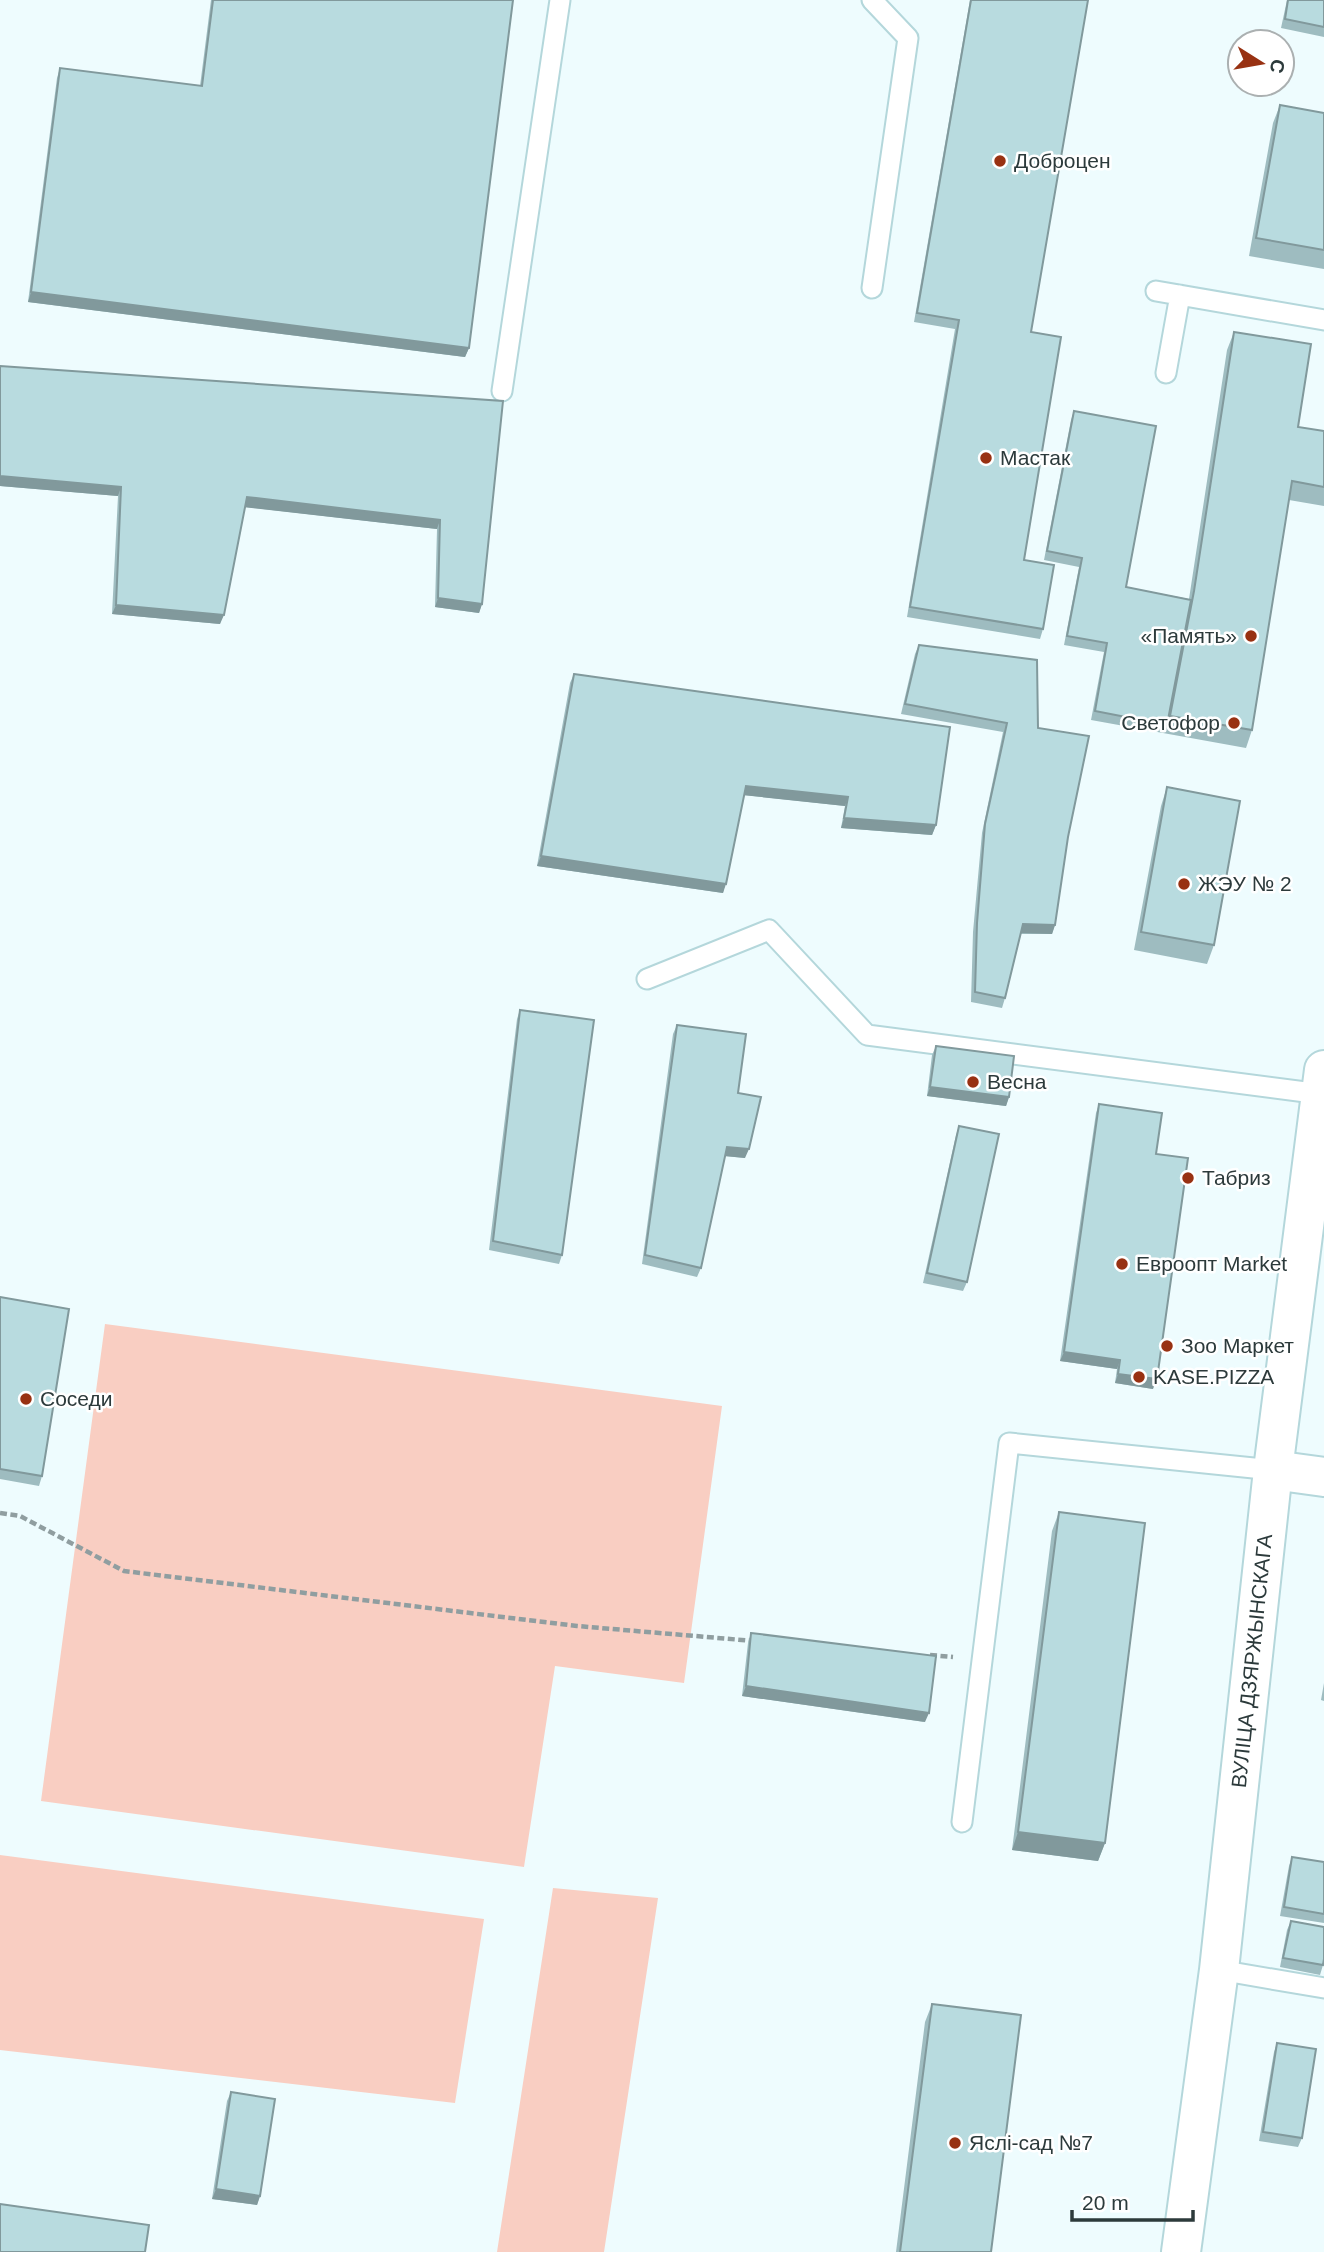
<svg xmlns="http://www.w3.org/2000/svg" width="1324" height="2252" font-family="Helvetica,sans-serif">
<rect width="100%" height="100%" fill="#eefcfe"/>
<path fill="#f9cec2" d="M105,1324L722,1406L684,1683L555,1666L524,1867L41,1801Z
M0,1855L484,1919L455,2103L0,2050Z
M553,1888L658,1898L604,2252H497Z"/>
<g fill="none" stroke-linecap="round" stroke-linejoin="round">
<g stroke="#b4d7db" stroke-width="23">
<path id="service" d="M872,0L908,38L872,288
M1156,291L1324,320
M1166,373L1180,295
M502,391L560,0
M647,979L769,930L867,1035L1321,1094
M962,1822L1009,1443L1273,1470
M1219,1970L1324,1988"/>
</g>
<g stroke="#b4d7db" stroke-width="42">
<path id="minor" d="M1273,1470L1324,1477"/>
</g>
<g stroke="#b4d7db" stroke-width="42">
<path id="tertiary" d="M1181,2252L1219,1970L1273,1470L1324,1070"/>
</g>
<path stroke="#909ea0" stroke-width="4.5" stroke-dasharray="7 3.5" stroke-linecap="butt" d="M0,1513L20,1516L124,1571L577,1626L754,1641
M930,1655L953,1657"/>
<use href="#service" stroke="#fff" stroke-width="19"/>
<use href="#minor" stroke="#fff" stroke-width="38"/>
<use href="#tertiary" stroke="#fff" stroke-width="38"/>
</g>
<path fill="#9ebcc0" d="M211,0H513L469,348L465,357L28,302L57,78L60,68L200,86Z
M970,0H1088L1031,332L1024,560L1043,629L1040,639L907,617L955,329L914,322Z
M1287,0H1324V37L1281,28Z
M1280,105L1324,113V269L1249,256L1273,123Z
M1234,332L1298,427L1324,431V506L1289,500L1252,730L1246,748L1091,720L1104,652L1064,645L1079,567L1044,560L1071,420L1074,411L1126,587L1189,599L1227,350Z
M503,401L482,604L479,613L435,607L437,529L245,507L220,624L112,614L118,496L0,486Z
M919,645L1038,728L1068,837L1055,925L1052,934H1021L1005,998L1002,1008L971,1002L973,932L982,833L1003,732L901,714L915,654Z
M574,674L936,825L932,835L841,828L845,806L744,795L723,893L537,866L570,683Z
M1167,787L1214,945L1207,964L1134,950L1161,806Z
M520,1010L562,1255L559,1264L489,1250L517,1019Z
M677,1025L738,1093L745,1158L725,1156L701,1268L697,1277L642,1264L673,1034Z
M936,1046L1009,1097L1006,1106L927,1096L932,1055Z
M1099,1104L1156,1154L1153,1389L1115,1383L1117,1369L1060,1361L1096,1113Z
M959,1126L967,1282L963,1291L923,1283L956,1135Z
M0,1297L42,1476L39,1486L0,1479Z
M1059,1512L1105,1843L1098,1861L1012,1850L1052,1531Z
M751,1633L925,1722L742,1696L748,1643Z
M1324,1683V1701L1321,1700Z
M1292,1857L1324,1862V1923L1280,1916L1289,1866Z
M1291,1921L1323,1965L1320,1975L1280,1967L1287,1930Z
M932,2004L991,2252H896L925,2022Z
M1277,2043L1302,2138L1298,2147L1259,2141L1274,2052Z
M231,2092L260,2196L257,2205L212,2199L227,2101Z"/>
<path fill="#81999c" d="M31,292L469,348L465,357L28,302Z
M0,476L121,487L118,496L0,486Z
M247,497L440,520L437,529L243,507Z
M438,598L482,604L479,613L435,607Z
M116,605L224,615L220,624L112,614Z
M746,786L848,797L845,806L742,795Z
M844,818L936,825L932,835L841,828Z
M541,856L726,884L723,893L537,866Z
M1023,924L1055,925L1052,934L1020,933Z
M930,1087L1009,1097L1006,1106L927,1096Z
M727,1147L749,1149L745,1158L724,1156Z
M1064,1352L1120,1360L1117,1369L1060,1361Z
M1118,1374L1157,1379L1153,1389L1115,1383Z
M746,1686L929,1713L925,1722L742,1696Z
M1018,1832L1105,1843L1098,1861L1012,1850Z
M216,2189L260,2196L257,2205L212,2199Z"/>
<path fill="#b8dbdf" stroke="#81999c" stroke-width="2" d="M213,0H513L469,348L31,292L60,68L202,86Z
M971,0H1088L1031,332L1061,337L1024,560L1054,565L1043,629L910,607L959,320L917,313Z
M1288,0H1324V27L1285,19Z
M1280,105L1324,113V250L1256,238Z
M1234,332L1311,344L1298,427L1324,431V487L1292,481L1252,730L1170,716L1194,591Z
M0,366L503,401L482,604L438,598L440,520L247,497L224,615L116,605L121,487L0,476Z
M1074,411L1156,426L1126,587L1191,600L1167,725L1095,711L1107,643L1067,636L1082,558L1047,551Z
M919,645L1037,660L1038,728L1089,736L1068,837L1055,925L1023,924L1005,998L975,992L977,923L985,824L1007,723L905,704Z
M574,674L950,727L936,825L844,818L848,797L746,786L726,884L541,856Z
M1167,787L1240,801L1214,945L1141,932Z
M520,1010L594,1020L562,1255L493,1241Z
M677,1025L746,1034L738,1093L761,1097L749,1149L727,1147L701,1268L645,1255Z
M936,1046L1014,1056L1009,1097L930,1087Z
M1099,1104L1162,1113L1156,1154L1188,1158L1157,1379L1118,1374L1120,1360L1064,1352Z
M959,1126L999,1134L967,1282L927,1273Z
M0,1297L69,1309L42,1476L0,1469Z
M1059,1512L1145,1523L1105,1843L1018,1832Z
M751,1633L936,1656L929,1713L746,1686Z
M1292,1857L1324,1862V1914L1284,1907Z
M1291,1921L1324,1927V1959L1323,1965L1283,1958Z
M932,2004L1021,2015L991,2252H900Z
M1277,2043L1316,2049L1302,2138L1263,2132Z
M231,2092L275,2099L260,2196L216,2189Z
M0,2204L149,2225L145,2252H0Z"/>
<g fill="#983112" stroke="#fff" stroke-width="2.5">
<circle cx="1000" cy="161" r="7"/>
<circle cx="986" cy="458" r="7"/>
<circle cx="1251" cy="636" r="7"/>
<circle cx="1234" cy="723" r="7"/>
<circle cx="1184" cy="884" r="7"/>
<circle cx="973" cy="1082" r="7"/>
<circle cx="1188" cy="1178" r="7"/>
<circle cx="1122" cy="1264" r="7"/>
<circle cx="1167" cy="1346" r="7"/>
<circle cx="1139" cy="1377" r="7"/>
<circle cx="26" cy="1399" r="7"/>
<circle cx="955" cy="2143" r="7"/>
</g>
<g text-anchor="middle" stroke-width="5" stroke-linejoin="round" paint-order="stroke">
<g font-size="21" fill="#2c3a3b" stroke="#fff" text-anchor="start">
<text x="1014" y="168">Доброцен</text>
<text x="1000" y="465">Мастак</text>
<text x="1237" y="643" text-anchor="end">«Память»</text>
<text x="1220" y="730" text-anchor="end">Светофор</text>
<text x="1198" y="891">ЖЭУ № 2</text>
<text x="987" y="1089">Весна</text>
<text x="1202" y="1185">Табриз</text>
<text x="1136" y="1271">Евроопт Market</text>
<text x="1181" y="1353">Зоо Маркет</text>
<text x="1153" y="1384">KASE.PIZZA</text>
<text x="40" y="1406">Соседи</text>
<text x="969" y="2150">Яслі-сад №7</text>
</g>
<g font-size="21" fill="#2c3a3b" stroke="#fff">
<text transform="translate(1252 1661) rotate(-84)" y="7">ВУЛІЦА ДЗЯРЖЫНСКАГА</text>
</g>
</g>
<g transform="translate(1261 63) rotate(101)"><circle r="33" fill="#ffffff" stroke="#abb0b1" stroke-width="2"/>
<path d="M0-5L12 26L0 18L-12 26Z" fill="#983112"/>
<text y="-10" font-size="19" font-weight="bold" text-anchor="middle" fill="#2c3a3b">С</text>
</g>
<path d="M1072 2210v10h121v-10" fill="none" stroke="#2c3a3b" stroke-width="3.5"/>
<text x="1082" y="2210" font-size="21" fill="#2c3a3b" stroke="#ffffff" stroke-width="5" paint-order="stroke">20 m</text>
</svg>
